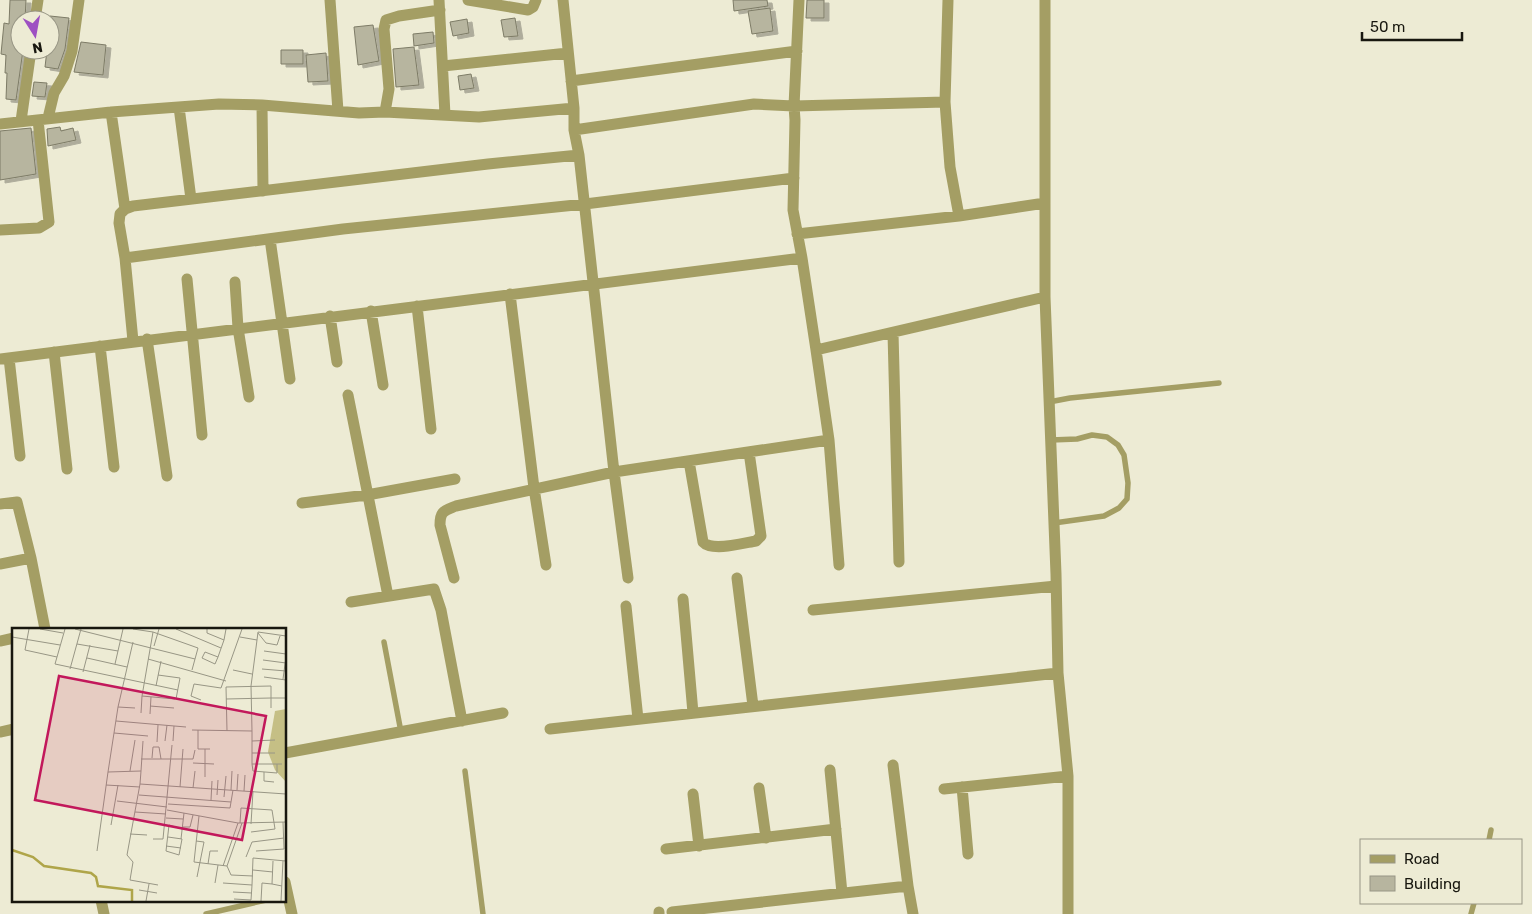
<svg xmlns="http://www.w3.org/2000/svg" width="1532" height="914" font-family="Rubik,sans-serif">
<defs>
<filter id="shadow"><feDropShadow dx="5" dy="3" stdDeviation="0" flood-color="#0004"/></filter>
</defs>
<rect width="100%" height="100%" fill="#edebd4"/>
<path fill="#b7b59f" stroke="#7d7b66" filter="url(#shadow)" d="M10,0H26L25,20H20V50H23L16,100L6,99L7,73H5L6,55L1,54L4,23L9,24Z
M733,0H767L768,6L734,11Z
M807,0H824V18H806Z
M770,8L773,31L752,34L748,11Z
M50,16L69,18L65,49L58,69L45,67L47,50H50Z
M515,18L518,36L504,37L501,20Z
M467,19L469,33L453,36L450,22Z
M373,25L379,61L358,65L354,27Z
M433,32L434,43L414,46L413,34Z
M81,42L106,45L103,75L74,72Z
M414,47L419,85L396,87L393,49Z
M281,50H303V64H281Z
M326,53L328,81L308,82L306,55Z
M471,74L474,88L460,90L458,76Z
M34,82L47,83L45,97L32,96Z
M60,127L61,131L73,128L76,140L48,146L47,129Z
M31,128L36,174L0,180V131Z"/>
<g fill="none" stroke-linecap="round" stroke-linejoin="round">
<path stroke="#a49e64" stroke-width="5.5" d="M1049,402L1070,398L1219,383
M1051,440L1077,439L1092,435L1107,437L1118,445L1124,455L1128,483L1127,499L1119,508L1104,516L1054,523
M384,642L401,732
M465,771L483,914
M1489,840L1491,830
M206,914L266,900
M1471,914L1474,903"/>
<path stroke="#a49e64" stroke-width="11" d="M330,0L338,111
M439,0L445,115
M468,0L528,10L533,7L536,0
M563,0L574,108V130L579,155L614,472L628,578
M799,0L794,106L795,120L793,210L802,258
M948,0L945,102L950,167L959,216
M1045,0V297
M35,20L38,0
M443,66L568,53
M571,81L797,51
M262,105L263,191
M179,107L191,199
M111,112L125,209
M385,112L389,89L384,29L386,20L399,16L440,10
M48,118L54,93L64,76L72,51L79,0
M21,121L31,50
M0,124L111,112L219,104L262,105L359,113L385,112L479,117L574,108
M574,130L754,104L794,106L945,102
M0,230L39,228L49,222L38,120
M797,234L959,216L1045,203
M270,239L290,379
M125,258L343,229L585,204L794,178
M187,279L202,435
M235,282L238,328L249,397
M510,294L534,488L546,565
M417,306L431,429
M371,311L383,385
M330,316L337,362
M893,333L899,562
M147,339L167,476
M133,341L125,258L119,223L120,214L125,209L133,206L488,164L579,155
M100,346L114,467
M816,350L829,440L839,565
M54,352L67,469
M9,358L20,456
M0,359C267,324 535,293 802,258L816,350L1045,297L1056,574L1058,673L1068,776V914
M348,395L388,596
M689,461L703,542C712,552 744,543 756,541L761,536L749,452
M302,503L367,495L455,479
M0,504L17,502L31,558
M0,564L31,558L45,629
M454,578L440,525C440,511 444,511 456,506L614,472L829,440
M737,578L753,706
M683,599L693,713
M351,602L434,589L441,610L462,721
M626,606L638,719
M813,610L1056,586
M0,641L14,638
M550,729L1058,673
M0,732L14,729
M285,753L503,713
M893,765L908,886
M830,770L842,893
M962,787L968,854
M759,788L766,838
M944,789L1068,776
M693,794L699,846
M666,849L836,829
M285,882L292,914
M101,900L104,914
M659,912V914
M672,912L908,886L913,914"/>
</g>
<g transform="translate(12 628)">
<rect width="274" height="274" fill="#edebd4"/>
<path d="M274,81V154L263,142L256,124L263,83Z" fill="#c5bf85"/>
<path fill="none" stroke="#afa549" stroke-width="2.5" d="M0,222L21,229L32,238L79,245L84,249L86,258L120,262V273"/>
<path fill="none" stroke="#989685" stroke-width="1" d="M17,1L13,22L45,29M28,1L51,5M53,1L43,36L166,62M63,1L183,31M121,1L141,4L130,68L163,71M164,1L209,20M195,1V5L212,12M141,4L186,20L180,42M246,5L254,15L265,17L268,8M0,9L48,17M228,9L245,12L246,4L274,8M121,14L106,79L96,144L129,143L128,156L274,166M65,16L106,23M142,18L147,1M252,23L274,26M206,29L193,24L190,30L203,36L206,29L212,12L214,1M75,30L115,39M136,31L214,53M251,32L274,35M103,36L111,1M58,41L69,1M250,41L274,43M221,42L240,46M71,44L78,17M146,47L168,50L164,71M252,49L274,52M271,51L274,29M144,58L149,33M214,71L259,70V58L214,59L215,103M189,72L179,68L182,56L209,60L230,1M138,78L162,80M106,79L123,80M259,80V70H274M129,85L130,68M138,86L139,69M104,93L174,99M180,102L240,103L239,58L245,12M186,102V121H198M240,103V136H270M102,105L136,108M153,113L155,97M161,113L162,98M240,113L263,112M145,114L146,97M193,121V149M240,125H263M140,130L141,119H147L149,131M129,131H181L183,122M181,135L202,136M240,136L241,143L265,145V136M118,143L123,112M129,143L131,113M252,144V153L262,154M128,156L115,227L121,234L118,252L146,257M94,157L128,159M168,159L171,121M181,160L183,143M219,162L220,143M225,162L226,146M232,163L233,147M127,167L219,174M205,167L206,152M212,169L214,148M199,172L200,153M105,173L155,179M156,176L218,180L221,162M155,182L226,195L274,194M123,184L154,186M187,188L182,234L215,238L219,247L241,248M154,190L171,191M228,195L229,180L260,182L263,201L239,204M239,196L241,163M99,197L106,157M170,199H178L181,187M118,206L135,207M156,209L170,211L167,227L154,223L157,197L170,201M141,211H151L160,117M169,211L172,185M184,213L192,214L185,249M154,218L169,220M85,223L96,144M244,223L272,221L271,194M234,229L240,214L272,210M261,233L260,256L270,258M196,236L198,223H206M211,238L226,195M215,238L230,195M241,242L261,244M203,255L206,237M211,255L240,257L239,272L222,271M240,257L241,230L274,233M127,262L145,265M221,264L240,265M134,273L137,256M249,273L250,255L260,256M269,273L271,233"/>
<path fill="#c2185b" fill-opacity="0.15" stroke="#c2185b" stroke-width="2.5" d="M47,48L254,88L230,212L23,172Z"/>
<rect width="274" height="274" fill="none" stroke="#18170f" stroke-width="2.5"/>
</g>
<rect x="1360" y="839" width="162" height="65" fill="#edebd4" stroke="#989685"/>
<rect x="1370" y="855" width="25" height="8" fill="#a49e64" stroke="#989685"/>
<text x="1404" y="864" font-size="15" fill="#18170f">Road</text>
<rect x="1370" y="876" width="25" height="15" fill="#b7b59f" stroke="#989685"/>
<text x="1404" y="889" font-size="15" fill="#18170f">Building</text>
<g transform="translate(35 35) rotate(169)"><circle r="24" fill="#edebd4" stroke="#989685"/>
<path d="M0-4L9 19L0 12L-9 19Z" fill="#9e50c2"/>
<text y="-8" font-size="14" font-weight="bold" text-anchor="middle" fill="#18170f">N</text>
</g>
<path d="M1362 32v8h100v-8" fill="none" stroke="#18170f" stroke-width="2.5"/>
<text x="1370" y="32" font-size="15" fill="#18170f" stroke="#edebd4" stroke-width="4" paint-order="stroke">50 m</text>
</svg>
